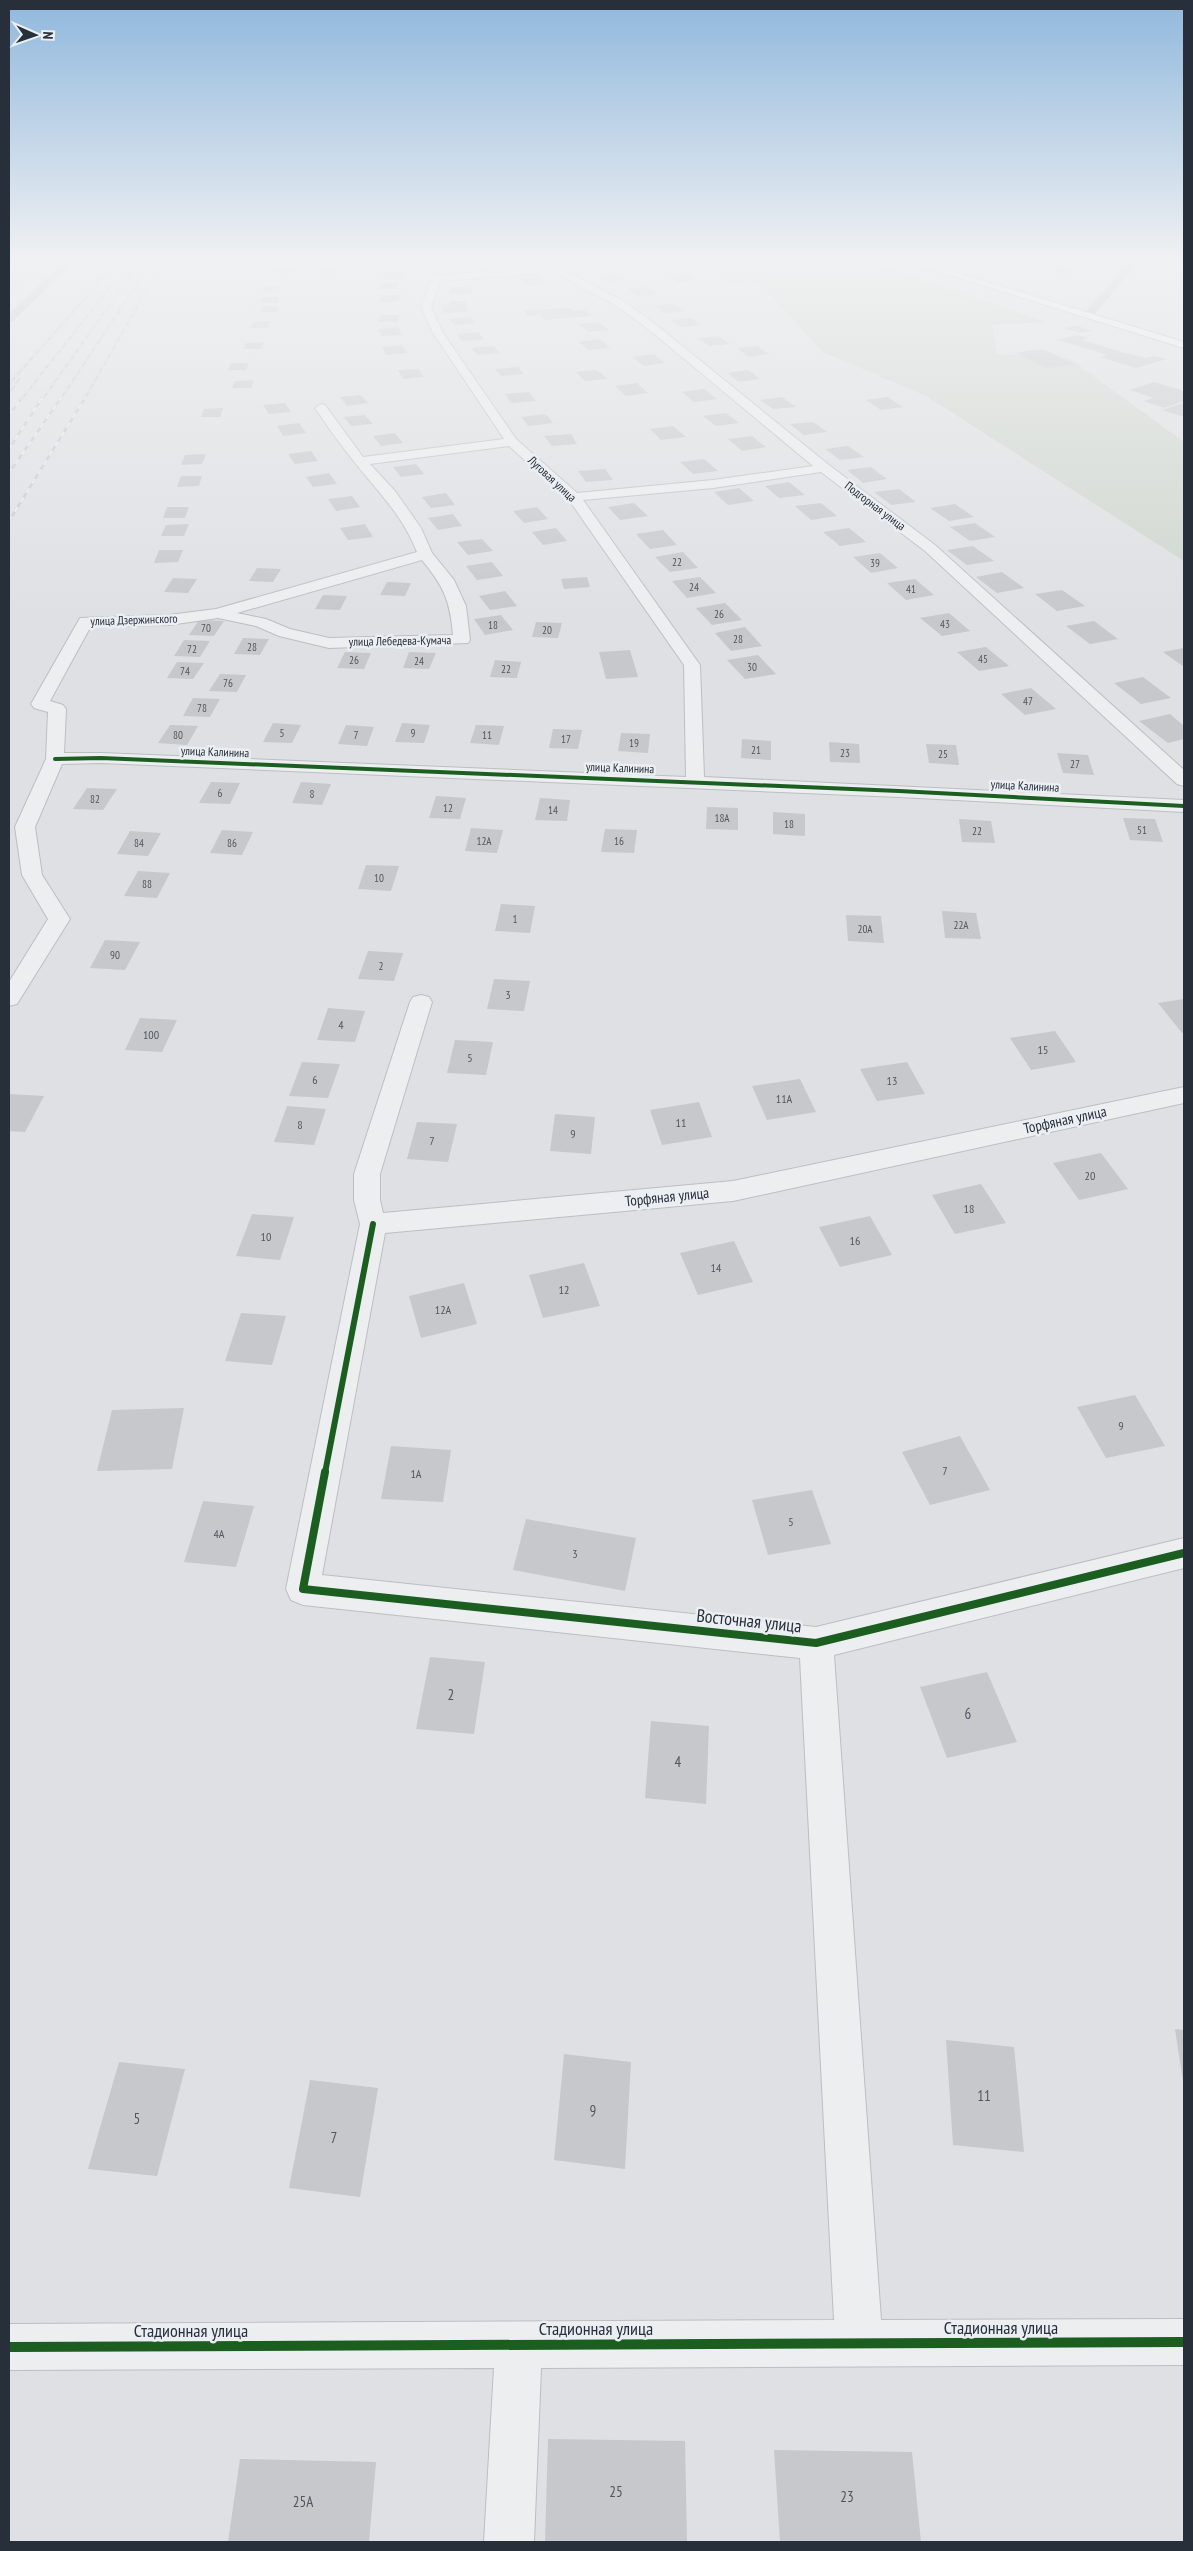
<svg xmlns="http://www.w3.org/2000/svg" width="1193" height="2551" font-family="'PT Sans Narrow',sans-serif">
<rect width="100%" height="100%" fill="#dee0e3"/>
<path fill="#ccd0d6" d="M9,258H51L9,299Z"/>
<path fill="#cfd6ce" d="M703,258H860L1046,322L992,325L997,354L1070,359L1184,442V561L926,396L823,352L758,282L727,283Z"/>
<path fill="#c6c8cb" d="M293,258H308L307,261L292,262Z
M580,258H601L604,264L583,265Z
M1043,258H1057L1073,274H1059Z
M379,259H397L395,265H377Z
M1066,262H1078L1086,269H1074Z
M278,268H293L291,273L276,274Z
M318,269H334L332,274H317Z
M384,272H403L401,279H382Z
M619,274L627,280L609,282L600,276Z
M685,274L695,281L677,283L667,276Z
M539,277L546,284L528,286L520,279Z
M380,282H399L397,289H378Z
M264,286H280L278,291L262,292Z
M451,287H471L472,294H451Z
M647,287L656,294L637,296L628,289Z
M381,295H401L398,302H379Z
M263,297H279L277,303H260Z
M450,301H466L467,312L443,313V305H450Z
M674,304L684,311L665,313L655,306Z
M263,306H279L277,312H261Z
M570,308L573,311L585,310L591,316L545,320L541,315L528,316L523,310Z
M381,315H400L397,322H377Z
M471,317L476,323L454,325L449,319Z
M691,318L701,325L681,327L671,320Z
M270,321L268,328H251L254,322Z
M599,322L609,330L588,332L579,324Z
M1078,326L1092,331L1079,333L1065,328Z
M398,327L402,335L382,336L378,329Z
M478,332L484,339L461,341L457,334Z
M1077,335L1088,338L1082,340L1118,351L1146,358L1154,356L1167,359L1136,368L1100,357L1107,355L1058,340Z
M718,336L730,344L709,346L698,338Z
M600,339L610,348L589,350L579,342Z
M264,342L261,349H243L246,343Z
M402,345L407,353L386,355L382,347Z
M494,346L499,353L477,355L471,348Z
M757,346L769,354L749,357L737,348Z
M1042,349L1075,364L1047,368L1015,353Z
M654,354L665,363L644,366L633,357Z
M231,363H249L246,370H228Z
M518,367L524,374L501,376L495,369Z
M419,369L424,377L403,379L398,370Z
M597,370L608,379L585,381L575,372Z
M748,370L761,379L739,382L727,373Z
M254,380L251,388H232L235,381Z
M1154,382L1184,391V401L1164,408L1143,401L1154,398L1129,390Z
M637,383L648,393L626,396L615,386Z
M704,389L717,399L694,402L682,392Z
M529,392L536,401L511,403L505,394Z
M361,395L368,403L347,406L340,397Z
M782,397L796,407L773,409L760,400Z
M888,397L903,407L881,410L866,400Z
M285,403L291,412L269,414L263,405Z
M1183,403L1184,417L1162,410Z
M223,408L220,417H201L204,409Z
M726,413L739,423L716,426L703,416Z
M546,414L553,423L528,426L521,417Z
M365,415L373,424L351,426L344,417Z
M813,422L827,432L804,435L790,424Z
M299,423L306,433L283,436L277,426Z
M673,426L686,437L661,440L650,429Z
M395,433L403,443L381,446L373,436Z
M571,434L577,444L552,446L544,436Z
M752,436L766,447L742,451L728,439Z
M848,446L864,457L840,460L825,449Z
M311,451L318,461L295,464L288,454Z
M206,454L202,464L181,465L185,455Z
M704,459L718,471L693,474L680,462Z
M416,464L424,474L401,477L393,467Z
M871,467L887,479L863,483L847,470Z
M605,469L613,480L586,482L578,471Z
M329,473L337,484L313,487L306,477Z
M181,476H202L199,486L177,487Z
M789,482L805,495L779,498L765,486Z
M739,488L754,501L728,505L714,492Z
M899,489L916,502L891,505L874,492Z
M446,493L455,505L431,508L422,497Z
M352,496L360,507L336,511L328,499Z
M634,503L648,516L620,520L608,507Z
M821,503L837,516L811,520L795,506Z
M955,504L974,517L949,521L930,508Z
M167,507H189L185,518H163Z
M537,507L548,519L524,523L513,511Z
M453,514L462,526L438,530L428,518Z
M975,523L995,537L970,541L950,527Z
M189,524L184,536H161L166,525Z
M365,524L373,537L348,540L340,528Z
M556,528L567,541L543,545L532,532Z
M849,528L866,542L840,546L823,532Z
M663,530L677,545L650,549L636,534Z
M482,539L493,551L468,555L457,542Z
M973,546L994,561L967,565L947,550Z
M159,550H183L178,562L154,563Z
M683,552L698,568L670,572L655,557Z
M880,553L898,568L871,573L853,557Z
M492,562L503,576L477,580L466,566Z
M257,568L281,569L273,582L249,581Z
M1002,572L1024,588L997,593L976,577Z
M587,577L590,587L564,589L561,579Z
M700,577L716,593L687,598L672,581Z
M173,578L197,579L188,593L164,592Z
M915,579L934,595L906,600L887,583Z
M387,582L411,583L405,596L380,595Z
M1062,590L1085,606L1057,611L1035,594Z
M505,591L517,606L490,610L479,596Z
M323,595L347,596L340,610L315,609Z
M725,603L742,620L712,625L696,608Z
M949,613L970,631L942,636L920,618Z
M501,615L513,630L485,635L474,619Z
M199,620L224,621L214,636L189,635Z
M1094,621L1118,639L1090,644L1066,626Z
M536,622L562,623L558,638L532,637Z
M745,627L762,646L731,651L715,633Z
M243,638L269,639L260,655L234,654Z
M184,640L210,641L200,657L174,656Z
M986,647L1009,666L979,671L957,652Z
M1184,648V667L1163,652Z
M630,650L638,677L606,679L599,652Z
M345,652L371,653L364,669L337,668Z
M409,652L436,653L429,669L403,668Z
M758,655L776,674L745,679L727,660Z
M495,660L521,662L517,678L490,677Z
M177,662L204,663L193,679L167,678Z
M220,674L246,675L237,692L209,691Z
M1143,677L1171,698L1141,704L1114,683Z
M1031,688L1056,709L1025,715L1001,694Z
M193,698L220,699L210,717L183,716Z
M1170,714L1184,726V739L1168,743L1139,721Z
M273,723L301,725L292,743L263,742Z
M402,723L430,725L424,743L395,742Z
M170,725L198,726L187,745L158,743Z
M346,725L374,727L367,746L338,744Z
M476,725L504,726L499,745L470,743Z
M553,729L582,730L578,749L549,748Z
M621,733L650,734L648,753L618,751Z
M742,739L771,741V760L741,758Z
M829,742L859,744L860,763L830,762Z
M926,744L956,745L959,765L929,763Z
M1057,753L1088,755L1094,775L1063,773Z
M211,782L240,783L230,804L199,803Z
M301,782L331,784L322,805L292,803Z
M87,788L117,789L103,810L73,809Z
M436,796L466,798L460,819L429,818Z
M540,798L570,800L567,821L535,820Z
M707,807L738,808V830L706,829Z
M773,812L805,814V836L773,834Z
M1123,818L1155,819L1163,842L1130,840Z
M959,819L991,821L995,843L962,842Z
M471,828L503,830L497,853L465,851Z
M605,829L637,830L634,853L601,852Z
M222,830L253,832L242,855L210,853Z
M130,831L161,833L148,856L117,854Z
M366,865L399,866L391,891L358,889Z
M138,871L170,873L157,898L124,896Z
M501,904L535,906L530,933L495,931Z
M942,911L976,913L981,939L945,938Z
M846,915L881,916L884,943L848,941Z
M105,940L140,942L125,970L90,968Z
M368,951L403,953L394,981L358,979Z
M494,979L530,981L524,1011L487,1009Z
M1184,999V1032L1182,1033L1158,1003Z
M328,1008L365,1011L355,1042L317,1040Z
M140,1018L177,1020L162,1052L125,1050Z
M1055,1031L1076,1062L1031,1070L1010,1038Z
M455,1040L493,1042L486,1075L447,1073Z
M302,1062L340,1064L328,1098L289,1096Z
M907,1062L925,1094L877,1101L860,1069Z
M800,1079L816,1112L767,1120L752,1086Z
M9,1094L44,1096L25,1132L9,1131Z
M699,1102L712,1137L662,1145L650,1110Z
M287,1106L326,1109L314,1145L274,1142Z
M555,1114L595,1117L591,1154L550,1151Z
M417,1122L457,1124L448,1162L407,1159Z
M1101,1153L1128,1189L1079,1200L1053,1163Z
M981,1184L1006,1223L955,1234L932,1195Z
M252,1214L294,1217L280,1260L236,1256Z
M870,1216L892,1255L840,1267L819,1227Z
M734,1241L753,1282L698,1295L680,1253Z
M584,1263L600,1306L543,1318L529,1275Z
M464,1283L477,1324L421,1338L409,1296Z
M241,1313L286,1316L272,1365L225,1361Z
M1135,1395L1165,1446L1106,1458L1077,1407Z
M184,1408L172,1469L97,1471L112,1410Z
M960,1436L990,1490L930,1505L902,1452Z
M391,1446L451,1450L443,1502L381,1499Z
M812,1490L831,1544L768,1555L752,1500Z
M203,1501L254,1506L236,1567L184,1562Z
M526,1519L636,1538L625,1591L513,1570Z
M430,1657L485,1662L474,1734L416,1729Z
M987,1672L1017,1742L947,1758L920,1687Z
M651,1721L709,1726L706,1804L645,1798Z
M1175,2029L1184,2030V2080L1183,2081Z
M946,2040L1014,2047L1024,2152L953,2145Z
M564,2054L631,2062L625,2169L554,2160Z
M119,2062L185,2069L157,2176L88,2169Z
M310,2080L378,2088L360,2197L289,2188Z
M548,2439L685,2441L687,2542H545Z
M774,2450L912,2452L921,2542H780Z
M240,2459L376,2462L369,2542H228Z"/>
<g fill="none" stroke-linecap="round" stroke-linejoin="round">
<g stroke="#bcbec1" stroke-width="2">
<path id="street" d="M541,258H550L573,275L625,302L655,324L829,465L935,545L1184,770V786L1177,784L925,551L821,472L713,488L583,500L700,665L704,777L1184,800V812L899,797L101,763L62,764L35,827L42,875L70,919L17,1004L9,1006V982L48,919L22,875L15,827L46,759L48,712L34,708L31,704L80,618L169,615L216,609L417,552C402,515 380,494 356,464C341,446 328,427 315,408L321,404L325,405L363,457L504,439L433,333L421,307L433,276L532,268L539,265L542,260ZM549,265L567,279L617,306L647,328L813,466L713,480L577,493L516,439L443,333L431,307L440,281L534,274L546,269ZM509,446L569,500L684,665L686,777L101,753H64L66,709L63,705L50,701L91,626L169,625L218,618L256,626L279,636L329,648L468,643L470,640L466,606L454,580L432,553L421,528L395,491L370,464ZM422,560C444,587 450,600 453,635L329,638L290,629L266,619L237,613Z
M421,995L429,997L432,1002L380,1174V1200L383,1213L733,1181L1184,1087V1103L733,1201L385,1233L322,1575L816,1627L1184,1538V1568L834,1655L881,2320L1184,2319V2365L541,2368L534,2542H484L494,2368L9,2370V2324L834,2320L800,1658L303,1605L291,1600L286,1589L360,1224L354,1200V1174L410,1002L413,997Z"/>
</g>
<g stroke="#bbbdc1" stroke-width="2">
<path id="primary" d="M895,258H909L1184,342V348Z"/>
</g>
<use href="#street" fill="#edeef0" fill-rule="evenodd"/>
<path fill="#bcbfc3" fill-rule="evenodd" d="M68,258H78L13,321L9,322V314Z
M1133,258H1143L1091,318H1083V314Z"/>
<use href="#primary" fill="#f2f3f4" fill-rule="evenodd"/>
<g stroke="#c6c8cb" stroke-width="2">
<path id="rail-far1" d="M9,384L121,258
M9,394L19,379
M21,400L133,258
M42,400L143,258
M60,400L154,258
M84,400L165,258"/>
</g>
<g stroke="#c6c8cb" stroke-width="2.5">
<path id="rail" d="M9,415L22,398
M9,449L42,398
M9,473L61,398
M9,521L85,398"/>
</g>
<use href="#rail-far1" stroke="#ebeff3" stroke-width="1" stroke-dasharray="4.5" stroke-linecap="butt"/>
<use href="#rail" stroke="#ebeff3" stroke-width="2" stroke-dasharray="5.5" stroke-linecap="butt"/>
<g stroke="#ebeff3" stroke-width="5.5">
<path id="cycleway-far3" d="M55,759L101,758L899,791L1184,806"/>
</g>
<g stroke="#ebeff3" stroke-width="9">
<path id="cycleway-far2" d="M325,1473L373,1224"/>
</g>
<g stroke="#ebeff3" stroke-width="11">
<path id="cycleway-far1" d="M325,1472L303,1589L816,1643L1184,1553"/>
</g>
<g stroke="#ebeff3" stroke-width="13">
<path id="cycleway" d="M9,2347L1184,2342"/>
</g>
<use href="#cycleway-far3" stroke="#1b5e20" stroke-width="4"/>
<use href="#cycleway-far2" stroke="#1b5e20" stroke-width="6"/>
<use href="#cycleway-far1" stroke="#1b5e20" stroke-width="8"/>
<use href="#cycleway" stroke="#1b5e20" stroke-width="10"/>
</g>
<linearGradient id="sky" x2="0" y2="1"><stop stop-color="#90b8dd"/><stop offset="0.42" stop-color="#f0f1f2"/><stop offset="1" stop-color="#f0f1f2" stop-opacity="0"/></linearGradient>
<rect width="1193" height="615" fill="url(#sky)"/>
<g text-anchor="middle" stroke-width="5" stroke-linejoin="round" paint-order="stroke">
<g font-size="11" fill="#50565f">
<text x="677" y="566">22</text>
<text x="875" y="567">39</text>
<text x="694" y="591">24</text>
<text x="911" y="593">41</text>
<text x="719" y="618">26</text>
<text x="945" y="628">43</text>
<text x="493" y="629">18</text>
<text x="206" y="632">70</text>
<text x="547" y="634">20</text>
<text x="738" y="643">28</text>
<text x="252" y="651">28</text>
<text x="192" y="653">72</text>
<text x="983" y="663">45</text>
<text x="354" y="664">26</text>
<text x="419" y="665">24</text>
<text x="752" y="671">30</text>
<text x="506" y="673">22</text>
<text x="185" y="675">74</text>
<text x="228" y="687">76</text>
<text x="1028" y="705">47</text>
<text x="202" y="712">78</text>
<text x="282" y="737">5</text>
<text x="413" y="737">9</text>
<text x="178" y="739">80</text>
<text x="356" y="739">7</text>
<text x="487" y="739">11</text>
<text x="566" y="743">17</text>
<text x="634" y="747">19</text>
<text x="756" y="754">21</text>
<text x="845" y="757">23</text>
<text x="943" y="758">25</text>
<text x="1075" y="768">27</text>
<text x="220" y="797">6</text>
<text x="312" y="798">8</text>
<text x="95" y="803">82</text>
<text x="448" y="812">12</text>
<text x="553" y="814">14</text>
<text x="722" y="822">18А</text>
<text x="789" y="828">18</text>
<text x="1142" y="834">51</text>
<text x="977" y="835">22</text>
<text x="484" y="845">12А</text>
<text x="619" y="845">16</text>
<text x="139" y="847">84</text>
<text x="232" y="847">86</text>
<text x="379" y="882">10</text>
<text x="147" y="888">88</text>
<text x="515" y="923">1</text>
<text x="961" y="929">22А</text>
<text x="865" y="933">20А</text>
<text x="115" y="959">90</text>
<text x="381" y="970">2</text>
</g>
<g font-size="12" fill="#272f3a" stroke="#ebeff3">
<text transform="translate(552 479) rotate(43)" y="4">Луговая улица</text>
<text transform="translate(875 506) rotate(37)" y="4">Подгорная улица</text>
<text transform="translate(134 620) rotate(-2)" y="4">улица Дзержинского</text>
<text transform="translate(400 641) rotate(-1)" y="4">улица Лебедева-Кумача</text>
<text transform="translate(215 752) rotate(2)" y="4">улица Калинина</text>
<text transform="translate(620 768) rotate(2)" y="4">улица Калинина</text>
<text transform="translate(1025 786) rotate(3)" y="4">улица Калинина</text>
</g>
<g font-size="12" fill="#50565f">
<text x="508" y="999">3</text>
<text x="341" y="1029">4</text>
<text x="151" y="1039">100</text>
<text x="1043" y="1054">15</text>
<text x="470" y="1062">5</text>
<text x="315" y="1084">6</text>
<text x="892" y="1085">13</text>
<text x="784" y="1103">11А</text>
<text x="681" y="1127">11</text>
<text x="300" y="1129">8</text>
<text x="573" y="1138">9</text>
<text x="432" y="1145">7</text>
<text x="1090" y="1180">20</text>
<text x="969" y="1213">18</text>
<text x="266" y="1241">10</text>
<text x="855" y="1245">16</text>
<text x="716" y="1272">14</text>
<text x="564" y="1294">12</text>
<text x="443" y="1314">12А</text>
<text x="1121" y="1430">9</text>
<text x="945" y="1475">7</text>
<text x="416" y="1478">1А</text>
<text x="791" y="1526">5</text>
<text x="219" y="1538">4А</text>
<text x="575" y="1558">3</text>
</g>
<g font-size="15" fill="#272f3a" stroke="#ebeff3">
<text transform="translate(1065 1120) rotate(-12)" y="5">Торфяная улица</text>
<text transform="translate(667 1197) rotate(-6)" y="5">Торфяная улица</text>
</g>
<g font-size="15" fill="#50565f">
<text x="451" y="1700">2</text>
<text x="968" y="1719">6</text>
<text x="678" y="1767">4</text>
<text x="984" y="2101">11</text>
<text x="593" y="2116">9</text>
<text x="137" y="2124">5</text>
<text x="334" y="2143">7</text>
<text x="616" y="2497">25</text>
<text x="847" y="2502">23</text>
<text x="303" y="2507">25А</text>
</g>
<g font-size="18" fill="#272f3a" stroke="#ebeff3">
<text transform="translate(749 1621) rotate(6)" y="6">Восточная улица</text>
<text x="1001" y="2334">Стадионная улица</text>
<text x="596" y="2335">Стадионная улица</text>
<text x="191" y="2337">Стадионная улица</text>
</g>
</g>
<rect width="1193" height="2551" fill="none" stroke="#272f3a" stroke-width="20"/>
<g transform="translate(35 35) rotate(92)" stroke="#ebeff3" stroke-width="4" paint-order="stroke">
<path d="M0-4L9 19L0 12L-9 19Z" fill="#272f3a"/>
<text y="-8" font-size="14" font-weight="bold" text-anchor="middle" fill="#272f3a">N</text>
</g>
</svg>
